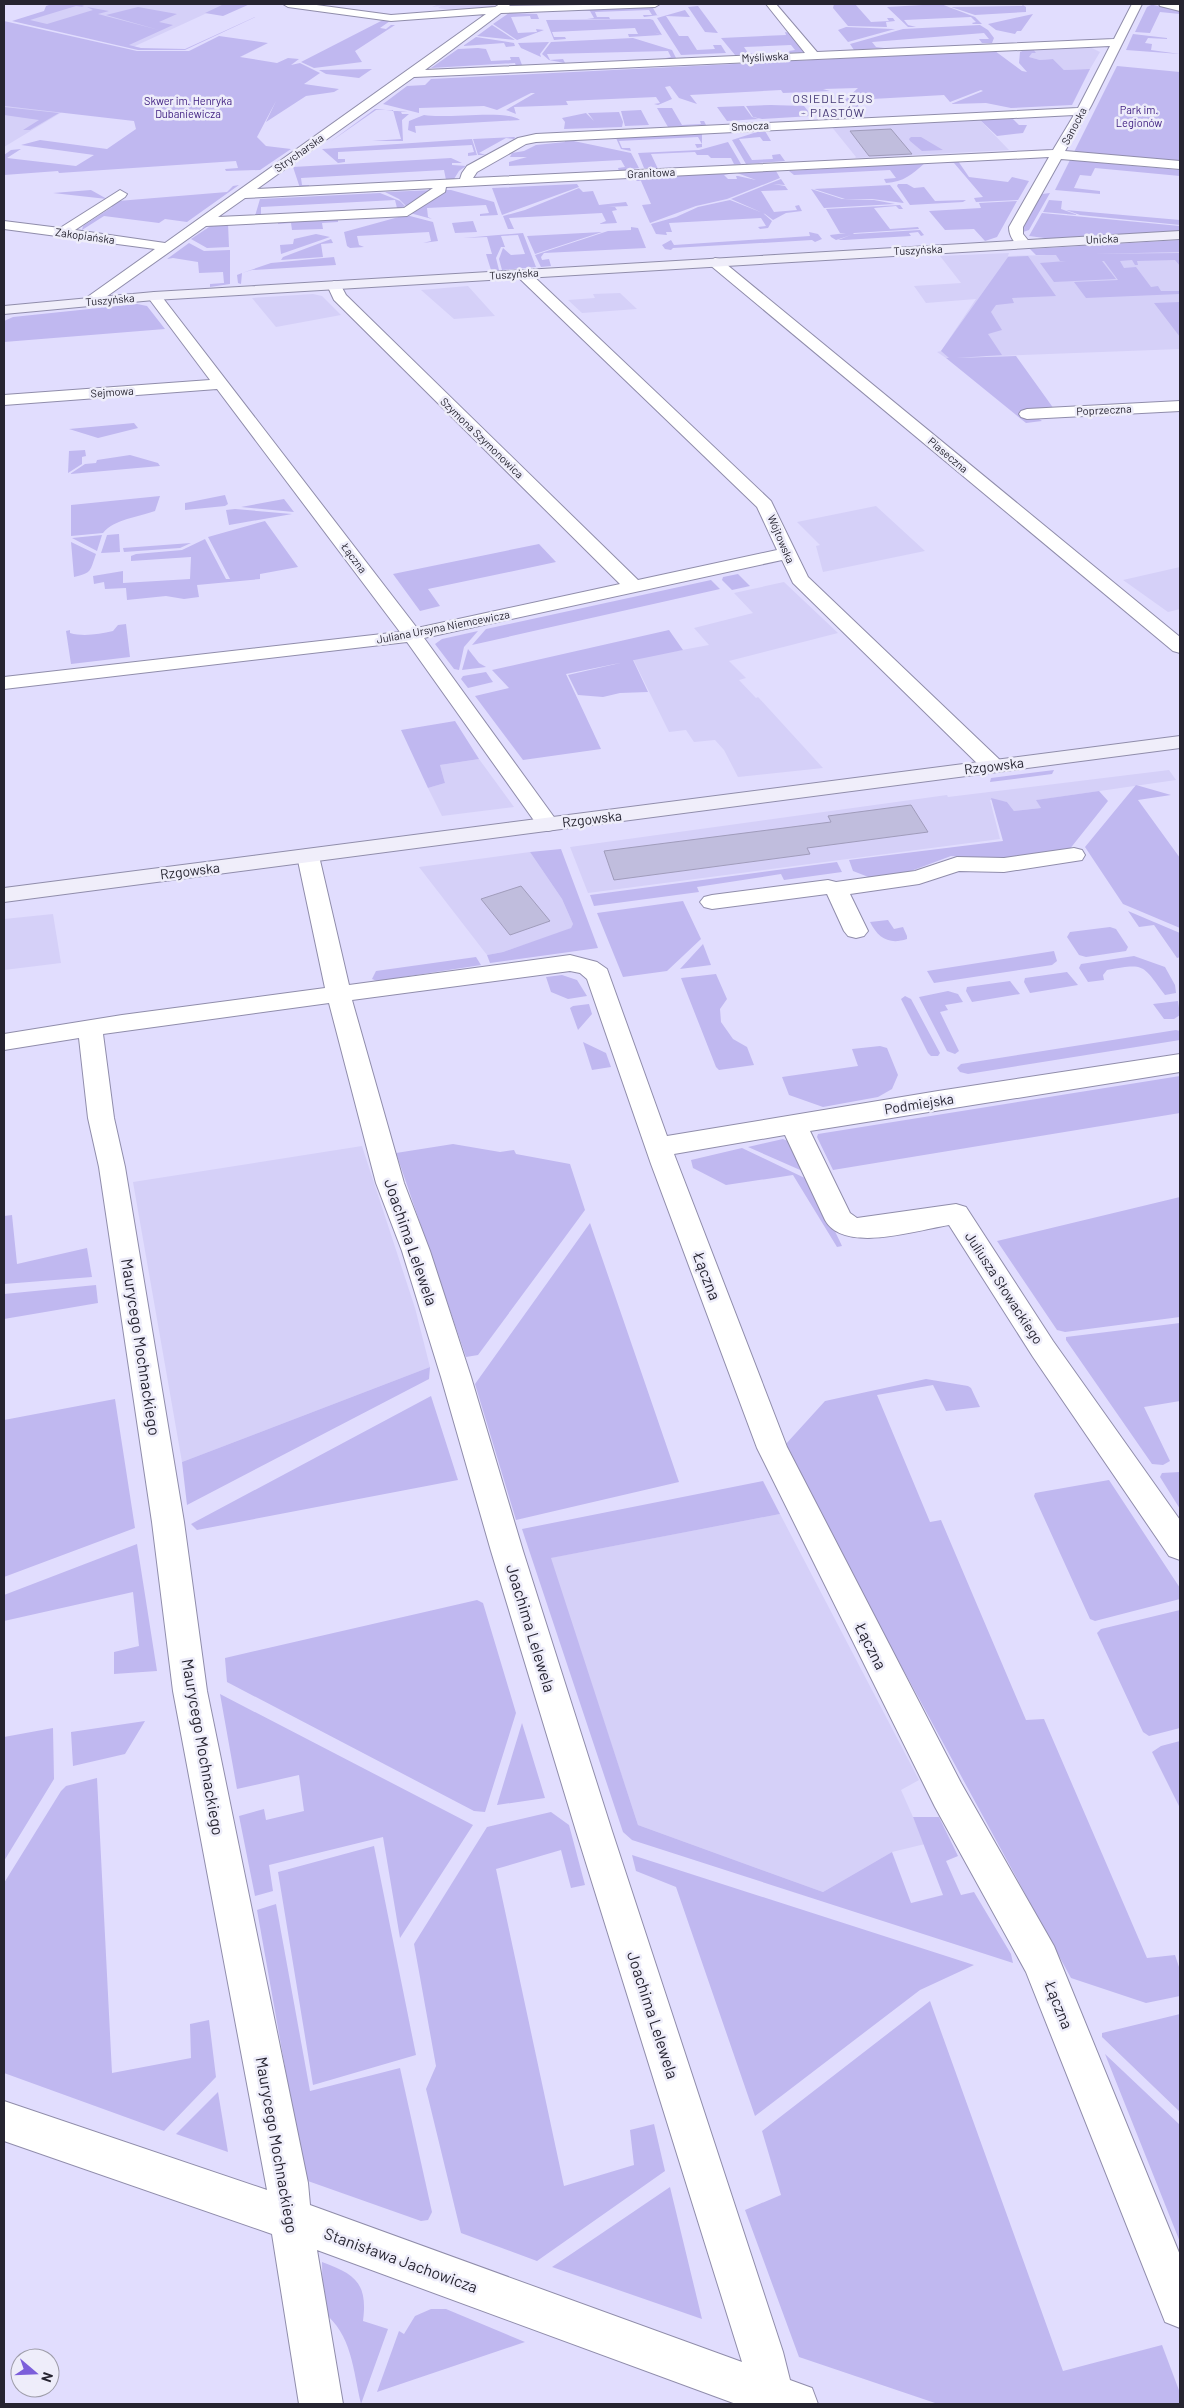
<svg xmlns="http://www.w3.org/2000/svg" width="1184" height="2408" font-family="Barlow,sans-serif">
<rect width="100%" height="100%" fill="#e1ddfe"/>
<path fill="#d5d0f8" d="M54,4H249L222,15L207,13L133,47L17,20L46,11Z
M439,4H497L493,7L458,11L438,8L441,6L432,7Z
M1084,44L1100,52L1090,69L1064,70L1053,59L1040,60L1029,57L1032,53H1036L1031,46Z
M4,106L62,112L4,147Z
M979,119L1009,150L855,158L856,157L831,126Z
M1180,252V349L946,358L937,352L941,351L976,299L926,303L914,286L961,283L940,256L1009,253L1008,256Z
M468,286L495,316L454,319L421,290Z
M620,293L637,309L582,313L568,300L595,298L593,294Z
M313,294L322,296L341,315L276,327L252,298Z
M876,506L925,551L823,572L816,546L820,545L797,522Z
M1180,567V609L1168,612L1123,580Z
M784,582L838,633L729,661L746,678L739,680L756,698L758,697L823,768L738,777L724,750L715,740L694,742L686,730L669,732L633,659L709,645L694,628L753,613L734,593Z
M479,759L514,807L442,816L428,788L445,783L440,765Z
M1169,770L1176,780L1037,800L1041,808L1014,811L1007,802L990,800L1000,839L588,893L570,847L947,795L948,797Z
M530,852L562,899L573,924L571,928L565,931L503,952L487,955L419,867Z
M53,914L61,963L4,970V919Z
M362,1146L415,1308L430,1367L182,1462L133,1182Z
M780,1514L919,1780L901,1790L925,1844L892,1852L823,1892L638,1825L550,1558Z"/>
<path fill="#c0b8f0" d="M52,4H87L82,6L84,7L76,6L30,20L47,24L93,10L87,7L109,11L98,14L159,30L106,15L138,7L177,14L159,22L173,25L129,45L141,48L185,49L268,11L185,50H138L12,21L44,11L46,6Z
M219,4H261H250L223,16L205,13L222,5Z
M834,4H855L871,22L889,21L887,18H893L895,21L886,22L887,27L848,26L833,8Z
M941,4L975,17L982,24H973L972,23L976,22L971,17L904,20L908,25L916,27H908L887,7Z
M1021,4L1026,7V12L975,15L951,7L1023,6Z
M1149,4L1180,11V14L1160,12L1150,33L1135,32L1147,7L1151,5Z
M698,6L718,33L705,32L688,7Z
M655,7L653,8L657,15H659L644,17L643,15H652L649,10L595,12L597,17H609L610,19H587L594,18L590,11L581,10Z
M685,10L690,17L666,16L679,36H688L697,50L715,49L713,45H721L726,53L681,55L657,18Z
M509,13L537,14L539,19H531L530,16L511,17L518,33L537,32L536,29L544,30L517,40L493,24Z
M1033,14L1021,31H1017L1015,34L996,30L988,24Z
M650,19L653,20L662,35L653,32L661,35L629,37L628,34H638L635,28L552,32L554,37H565L566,39L554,40L546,20Z
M383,20L390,21L380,28L386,29L391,25H395L355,51L362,62L314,68L301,62Z
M4,21L137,51H189L219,36L268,43L240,57L277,63L288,58L299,59L291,65L300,63L320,73L304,84L339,89L334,92L306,96L266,122L276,101L257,137L266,146L291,149L260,170L226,171L225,169L238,168L236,161L59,173L58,171L4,175V155L11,150L21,149L7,158L76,166L94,155L21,145L40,140L107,149L136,129L134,121L4,106Z
M492,25L515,40L477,36Z
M980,25L988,30L994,38L992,43H982L979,39H989L984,33L872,42L876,47L884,48L854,50L850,44L903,29Z
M846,27L893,29H895L848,42L838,30Z
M785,32L790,33L804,52L790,53L789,51L795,50L791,45L744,47L748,53L755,54L735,55L721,38L786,35Z
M1133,34L1167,38V39L1148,38L1145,43L1152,44L1151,50L1180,54L1126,50Z
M476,37L514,43L515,46L506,47L504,43L463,46Z
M633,38L672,50L676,58H666L671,57L668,51L547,54L550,60L563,59L565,63L549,60L542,54L551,42Z
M549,42L540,54L541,57L521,48L518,43Z
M1032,47L1036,53H1032L1029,57L1040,60L1053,59L1064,70L1090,69L1072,105L1011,108L986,103L951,104L983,91L981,90L950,102L944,95L854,100L859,107H851L845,100L858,88L823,89L830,91L783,93L781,90L690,95L697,104L679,98L670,86L665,87L672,99L658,105L654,104L660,103L656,97L566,101L568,105L514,107L516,114L506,110L535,93H531L497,110L484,106L419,108V113L383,104L407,86L425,85L431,79L995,51L1022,71L1027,72L1019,63L1020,52Z
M478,48L486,49L491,61L511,60L510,57H519L522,65L516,66L515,63L431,68L458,49Z
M1117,66L1180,72V163L1074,152Z
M372,69L359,78L326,74L319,70Z
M771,105L804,106L812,116L762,119L753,117L746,106Z
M744,106L752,117L759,119L727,121L717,107Z
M4,107L59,113L30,130H23L39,120L4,115Z
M657,108H672L682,125L701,124L700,121H704L706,125L668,127Z
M375,109L408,112H401L402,114H409L402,120L403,141H372L401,139L393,110H376L330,142Z
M641,110L649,125L625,126L621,111Z
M619,112L623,122L622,127L564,129L565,122L562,118L586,113L594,121L588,113Z
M424,115C447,119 506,109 520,120L415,126L416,133L408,130L409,121Z
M1012,118L1019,125H1027L1023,133L997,136L979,119Z
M760,131H765L771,141H763L760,137L739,139L752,160L773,159L772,155L780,154L785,161L746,164L732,140Z
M702,133V147L697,148L695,144H702L698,137L619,141L622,148H630L631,151L621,149L616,138Z
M515,137L514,139L506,138L479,153L486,155H478L473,139Z
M911,137H921L943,150L922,151L910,141L909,139Z
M472,139L477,155L468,156V153L474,152L472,145L338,152V159H345V162L338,163L322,149Z
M564,139L631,153L639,168L619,171L618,168L625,167L621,160L509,166V162L527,157H510L512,153L524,151L536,145L565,142Z
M728,142L741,164L725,165L734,164L731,158H711L708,155H697L695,152L651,154L658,169L644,168L638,153L699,150Z
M451,158L462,163H452V165L466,166L459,171L454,179L446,180L444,170L301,178L302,185H309V187L300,188L293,167Z
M1070,160L1180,170V176L1095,168L1091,176L1080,175L1074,188L1100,191V194L1055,190Z
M958,161L969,177L1008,182L1012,177L1029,181L1018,200L976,202L974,198L983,197L954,163L944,162Z
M925,163C912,174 904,182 886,183L884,179L896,178L890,170L794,175L789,171Z
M776,171L780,178L727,199L696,206L650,223L642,205L651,204L641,181H636L635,178L734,173L724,175L728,179H737L736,176H738L756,180L737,173Z
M781,179L785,185L773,184L785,186L788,190L761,191L774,212L797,210L795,206L799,205L802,211L786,213L773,220L765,214L731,199Z
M577,184L579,187L502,215L492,188Z
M907,184L914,188L924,187L935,201L966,200L963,202L910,205L897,186L898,184Z
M239,185L187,222L165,219L159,223L104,216L82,230L83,226L112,207L111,204L118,201L227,192L233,186Z
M890,185L904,203L872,199H845L814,189Z
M579,188L583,192L593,191L599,205L626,202L628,206L608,207H615L617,210L612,211L617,223L599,224L606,221L602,213L509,218L514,229H508L503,216L525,210Z
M811,189L842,199L874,200L895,204L824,208Z
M91,190L107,199L53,193Z
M435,190L408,208L399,199L385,192Z
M443,190H451L494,202L498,215L480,216V214L489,213L486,205L427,208L428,217L432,219L410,213Z
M380,193L400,201L405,206L400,209L385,210V208H397L395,200L261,207V215L255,216L260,199Z
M1050,193L1029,230L1023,232L1022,229L1042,194Z
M730,200L763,213L772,221L768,228L760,229L758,227L766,226L761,218L669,223L672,232H666L667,235L656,234L651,224L676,217L698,207Z
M1049,200L1062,201L1061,209L1078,215L1043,212Z
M1017,201L997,237L985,241L974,229L945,230L929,211L981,208L979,203Z
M900,205L903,209H899L896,206L874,208L890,229L918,227L919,229L854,233L853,234L920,230L924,235L921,236L918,232L909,233L911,236L844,240H838L851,235L836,240L831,237L830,235L846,233H840L826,209Z
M1066,210L1180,220V225L1080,215Z
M1042,213L1180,226V232L1052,239L1029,236Z
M406,215L433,222L438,241L423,243L431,241L429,232L357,236L359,245L364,247L350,248L347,246L344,232Z
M338,218V222L322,223L323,229L292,230L291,223L278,224V221Z
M473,221L477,232L455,233L452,223Z
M215,223H228L229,247L207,248L191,239Z
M631,227L638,228L646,248L544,253L541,257L542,260L549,259L551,266L541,267L535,255L608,231L631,230Z
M602,232L535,254L527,236Z
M809,232L818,234L822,239L815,242L812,240L673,248L671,250L665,249L662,245L671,240L674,245L810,236Z
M523,233L536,267L502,270L499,259L503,248L511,255L525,254L518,235L501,236L505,247H501L496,258L499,270H491L486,254H492L487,237L463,238Z
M316,234L330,237L281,254L280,245L293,244L294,239Z
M331,239L333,243L321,244L323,257L281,260L283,257Z
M1180,240V252L1095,254L1180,253V266L1175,260L1137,261L1138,265H1135L1132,260L1120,261L1124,268L1136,267L1151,287L1158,286L1161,291H1180V294L1086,298L1074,282L1118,280L1104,261H1102L1116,279L1054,282L1040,263L1066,261H1060L1056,255H1036L1030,249Z
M189,243L204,251L230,250V284L210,287V284L224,283L223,272L199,273L198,262L173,258L167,259Z
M1028,256L1056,296L1012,298L1014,303L996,305L991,312L1002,330L988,334L1002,355L956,358L1016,356L1054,409L1036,417L1042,421L1026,423L946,358H949L941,351L1008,257Z
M334,257L336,265L252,270L242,273L241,284L238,283L237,275L242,273L271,263Z
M1180,302V337L1154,303Z
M137,304L147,306L165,329L4,342V321L13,317Z
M134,423L138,428L98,438L69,429Z
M85,450L86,456L82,457V464L68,473L69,451Z
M130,455L158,463L160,466L70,474L85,464L96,463L97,460Z
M225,495L228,504L225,506L185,510V503Z
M160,496L155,511C139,517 114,519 103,533L71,536V505Z
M284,499L294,512L241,507Z
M235,509L292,514L229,525L226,510Z
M265,521L298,567L260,574V579L197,585L199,597L184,599L166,596L127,600L126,588L105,589L104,582L94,584L93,576L123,571V583L190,579L191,557L131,561V556L136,554L182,550L205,539L226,579H230L208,537Z
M119,534L120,552L101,553L107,535Z
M102,535L97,551L72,538Z
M71,542L96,554C90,571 92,573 74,577Z
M191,543L180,548L124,552L123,548Z
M539,544L556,562L428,589L440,606L420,611L393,574Z
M738,574L750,586L732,590L722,580L723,577Z
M711,580L720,589L472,645L486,629Z
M126,624L130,657L71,664L66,631L70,630V633C84,637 99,634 113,631L118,625Z
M669,630L683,650L566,674L601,749L523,760L475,696L509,688L492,670Z
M478,631L464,647L459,670L454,669L435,644L442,639Z
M468,649L479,663L486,667L462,670Z
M633,660L648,692L620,693L603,697L578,695L568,675Z
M486,672L493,682L468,688L461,679L463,676Z
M455,721L479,759L440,765L445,783L428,788L401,730Z
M1054,770L1052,774L990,782L991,778Z
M1136,785L1171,795L1138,800L1180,858V928L1123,904L1085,847Z
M1099,791L1108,801L1069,850L1004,859L951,856L903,874L871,878L853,871L849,860L1003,841L991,798L1007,802L1014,811L1041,808L1036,800Z
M561,849L598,948L490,963L487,955L503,952L571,928L573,924L562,899L530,852Z
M837,862L842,872L784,880L781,874L697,887L699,892L594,906L590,895Z
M683,901L701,939L667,971L623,977L597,913Z
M1128,911L1180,933V957L1177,958L1154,925L1139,927Z
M888,920L894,929L903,927L907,936V939C889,945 878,938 870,922Z
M1110,927L1116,929L1128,947L1126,951L1086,957L1079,955L1067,937L1070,932Z
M703,944L711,965L680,969Z
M1054,951L1057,961L1052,965L934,983L927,971Z
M1134,956L1165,967L1175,985L1176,993L1165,995C1142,964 1145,963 1107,970L1103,975L1104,980L1088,982L1079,968L1081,964Z
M476,957L481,965L377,981L372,979L376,971Z
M1067,972L1078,985L1030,993L1024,982L1025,978Z
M716,974L727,999L720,1009L721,1022L733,1039L747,1047L754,1065L719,1070L716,1067L681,978Z
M562,975L577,980L587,996L568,999L551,992L546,977Z
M1010,981L1020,994L972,1002L966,991L967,987Z
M948,991L958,994L963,1002L945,1005L948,1010L940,1012L959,1051L955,1054L947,1051L919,997Z
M905,996L911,999L940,1053L938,1056H931L928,1053L901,999Z
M1178,1001L1180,1015L1174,1019H1164L1153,1004Z
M589,1004L592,1014L578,1030L570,1008L573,1006Z
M1176,1030L1180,1031V1040L968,1074L960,1072L957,1068L961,1064Z
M583,1042L606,1053L611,1067L592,1070Z
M880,1046L887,1048L898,1075L892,1089L878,1097L823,1107L789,1095L782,1077L858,1066L852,1049Z
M1180,1076V1113L833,1170L817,1137L818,1134Z
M783,1139L795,1144L807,1173L748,1147Z
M453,1144L500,1152L514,1150L516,1154L570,1164L585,1210L478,1355L466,1357L396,1153Z
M742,1148L811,1181L842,1246L837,1247L793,1175L726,1185L693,1168L691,1160Z
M1180,1197V1317L1065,1332L1057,1330L997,1241Z
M12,1215L17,1264L87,1248L92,1277L4,1284V1216Z
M590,1223L679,1482L516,1520L475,1384Z
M96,1285L98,1303L4,1319V1294Z
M1180,1323V1401L1144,1407L1170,1461L1163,1465L1152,1464L1066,1340V1337Z
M430,1367L429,1379L187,1505L182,1462Z
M926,1379L968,1386L971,1388L980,1407L946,1411L933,1385L877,1395L930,1522L941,1520L1026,1720L1044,1719L1147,1958L1175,1955L1180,1970V1996L1146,2003L1071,1978L824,1524L785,1445L825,1401Z
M431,1396L458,1480L197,1530L191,1524Z
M115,1399L135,1528L4,1577V1420Z
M1180,1472V1509L1160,1477L1162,1473Z
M1109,1480L1180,1588V1599L1095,1621L1090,1619L1034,1496L1035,1493Z
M763,1481L780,1514L551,1558L638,1825L823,1892L892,1852L911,1903L943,1895L913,1817H939L958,1856L946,1861L961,1895L974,1892L1011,1954L1013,1963L632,1840L623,1832L522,1529Z
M137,1544L157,1671L114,1674V1652L139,1646L133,1592L4,1621V1595Z
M477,1600L483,1603L516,1713L485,1812L474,1811L227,1682L225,1658Z
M1180,1610V1728L1149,1736L1143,1732L1097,1633L1101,1629Z
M220,1694L473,1825L400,1938L383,1837L269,1865L273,1891L255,1896L239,1816L264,1809L266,1820L304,1811L299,1775L237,1789Z
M145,1721L125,1754L73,1766L71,1732Z
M522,1723L545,1798L497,1805Z
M53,1728L54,1779L4,1861V1737Z
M1180,1741V1808L1152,1752L1161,1746Z
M97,1778L112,2073L191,2058L190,2024L209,2020L216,2077L164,2131L4,2073V1883L61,1791L66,1786Z
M551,1812L569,1825L585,1885L571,1888L561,1850L496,1869L564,2186L634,2165L630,2130L654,2124L665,2171L537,2261L461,2233L426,2089L436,2066L414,1944L487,1827Z
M374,1846L416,2055L313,2085L278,1872Z
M632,1855L974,1965L920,1990L755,2116L676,1887L636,1871Z
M276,1904L310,2091L400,2068L432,2212L428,2220L421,2221L305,2180L257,1910Z
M930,2001L1063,2371L1162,2345L1180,2393V2404H938L799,2357L745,2210L781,2195L762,2131Z
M1180,2014V2112L1102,2037V2033Z
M1105,2054L1180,2125V2242Z
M218,2092L228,2152L176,2134Z
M670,2187L702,2319L552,2267Z
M322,2262C355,2274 368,2283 363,2321L388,2329L361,2404C353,2370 352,2334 323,2312Z
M431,2309H446L525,2342L377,2392L399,2331L404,2334L415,2316Z"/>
<path fill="#c0bddd" stroke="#a09cbb" d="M891,129L912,154L869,156L850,131Z
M911,805L928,832L807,848L810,854L614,880L604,851L831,822L828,816Z
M521,886L550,921L510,935L481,899Z"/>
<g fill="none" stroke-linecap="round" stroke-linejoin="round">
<g stroke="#908dab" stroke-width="2">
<path id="street" d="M283,4H309L391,15L495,7L500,4H511L509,6L660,4L655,7L501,13L425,70L805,53L766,4H776L817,52L1114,39L1132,4H1142L1091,106L1065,151L1180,161V169L1061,159L1023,227V234L1031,244L1024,248C1015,246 1009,236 1009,227L1049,157L446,187L445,192L407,216L206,226L96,304H86L84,301L86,298L155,249L4,229V221L60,228L120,190L127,194L125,197L75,230L165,243L486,14L391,21L288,7ZM1110,46L1078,108L536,134L518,138L467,166L462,173L460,179L257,189L414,77ZM1074,115L1053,150L473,178L477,172L526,144L536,142ZM433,188L404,208L218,217L245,198Z
M1159,4L1180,5V11L1160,6Z
M715,258L720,259L1180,637V653L1173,651L710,265L708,262Z
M523,270L528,271L771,501L808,577L1001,761L1004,766L1001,771L993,772L985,771L793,583L782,560L424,638L559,824L556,829L548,831L540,829L407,642L4,689V677L400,632L217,389L4,405V395L210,380L147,296L154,292L159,293L417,628L620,584L334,300L327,285L334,281L339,282L346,295L638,580L777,550L757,507L518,277L516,274Z
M1180,401V411L1027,419L1021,417L1019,414L1021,411L1027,409Z
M1074,848L1082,850L1085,855L1082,860L1004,872L959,871L919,884L850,894L868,931L864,936L856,938L848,936L844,931L827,894L712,909L704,907L700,902L704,897L712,895L828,880L836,882L915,871L957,857L1004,858Z
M308,849L316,851L319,856L349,985L570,955L597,962L607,969L667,1136L938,1091L1180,1054V1072L810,1131L850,1213L857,1218L956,1204L966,1207L1053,1341L1180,1520V1560L1169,1556L1033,1357L949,1225C917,1230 844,1254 825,1220L785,1135L674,1154L787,1447L961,1783L1054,1946L1180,2255V2328L1165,2322L1026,1972L935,1807L757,1448L651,1164L587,979L580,973L570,971L352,1000L404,1183L430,1251L471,1377L523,1551L612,1831L783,2352L790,2380L812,2388L818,2404H736L317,2250L343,2404H299L272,2234L4,2141V2101L267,2190L173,1691L152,1522L99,1167L88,1118L79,1038L4,1050V1034L122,1015L325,988L297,856L300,851ZM329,1003L376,1183L402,1251L441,1377L491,1551L576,1831L742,2362L310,2205L308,2183L207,1691L184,1522L125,1167L114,1118L103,1034Z"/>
</g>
<g stroke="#908dab" stroke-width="2">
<path id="secondary" d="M1180,231V239L154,300L4,314V306L154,292Z
M1180,736V748L4,902V888Z"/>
</g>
<use href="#street" fill="#fff" fill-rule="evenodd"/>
<use href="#secondary" fill="#f0eefa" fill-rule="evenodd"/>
</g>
<g text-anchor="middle" stroke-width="5" stroke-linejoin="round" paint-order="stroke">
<g font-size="11" fill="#262430" stroke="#eeedfa">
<text transform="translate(765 57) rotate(-3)" y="4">Myśliwska</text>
<text transform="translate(750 126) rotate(-3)" y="4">Smocza</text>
<text transform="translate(1074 126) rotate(-62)" y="4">Sanocka</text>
<text transform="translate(299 153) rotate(-35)" y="4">Strycharska</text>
<text transform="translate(651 173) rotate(-3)" y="4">Granitowa</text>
<text transform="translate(85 236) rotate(8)" y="4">Zakopiańska</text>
<text transform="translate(1102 239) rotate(-3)" y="4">Unicka</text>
<text transform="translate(918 250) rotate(-3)" y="4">Tuszyńska</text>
<text transform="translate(514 274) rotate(-4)" y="4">Tuszyńska</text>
<text transform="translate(110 300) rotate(-5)" y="4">Tuszyńska</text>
<text transform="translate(112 392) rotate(-4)" y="4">Sejmowa</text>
<text transform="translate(1104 410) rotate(-3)" y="4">Poprzeczna</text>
<text transform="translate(482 438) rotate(44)" y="4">Szymona Szymonowica</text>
<text transform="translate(948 455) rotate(40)" y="4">Piaseczna</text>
<text transform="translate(781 539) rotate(67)" y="4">Wójtowska</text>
<text transform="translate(354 558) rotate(53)" y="4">Łączna</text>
<text transform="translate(443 627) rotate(-11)" y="4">Juliana Ursyna Niemcewicza</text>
</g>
<g font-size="11" fill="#3b1a7e" stroke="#eeedfa">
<text x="188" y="105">Skwer im. Henryka<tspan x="188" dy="13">Dubaniewicza</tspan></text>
<text x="1139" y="114">Park im.<tspan x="1139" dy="13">Legionów</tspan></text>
</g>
<g font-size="12" letter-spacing="1" fill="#463a76" stroke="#eeedfa">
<text x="833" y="103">OSIEDLE ZUS<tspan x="833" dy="14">- PIASTÓW</tspan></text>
</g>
<g font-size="14" fill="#262430" stroke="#eeedfa">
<text transform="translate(994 766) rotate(-7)" y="5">Rzgowska</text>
<text transform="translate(592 819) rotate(-7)" y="5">Rzgowska</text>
<text transform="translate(190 871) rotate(-7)" y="5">Rzgowska</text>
<text transform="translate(919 1104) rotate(-9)" y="5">Podmiejska</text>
<text transform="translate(1004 1288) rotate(57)" y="5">Juliusza Słowackiego</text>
</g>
<g font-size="16" fill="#262430" stroke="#eeedfa">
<text transform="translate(411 1242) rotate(71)" y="6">Joachima Lelewela</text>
<text transform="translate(707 1276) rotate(69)" y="6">Łączna</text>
<text transform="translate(141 1347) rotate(81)" y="6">Maurycego Mochnackiego</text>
<text transform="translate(531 1628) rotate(73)" y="6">Joachima Lelewela</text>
<text transform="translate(871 1646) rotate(63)" y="6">Łączna</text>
<text transform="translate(203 1747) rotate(80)" y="6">Maurycego Mochnackiego</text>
<text transform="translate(1059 2005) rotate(68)" y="6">Łączna</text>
<text transform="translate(653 2015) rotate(72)" y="6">Joachima Lelewela</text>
<text transform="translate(277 2145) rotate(80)" y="6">Maurycego Mochnackiego</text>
<text transform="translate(401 2260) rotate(20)" y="6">Stanisława Jachowicza</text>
</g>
</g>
<rect width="1184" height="2408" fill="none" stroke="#262430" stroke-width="10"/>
<g transform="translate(35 2373) rotate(109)"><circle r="24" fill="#eeedfa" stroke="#9e9da9"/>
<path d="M0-4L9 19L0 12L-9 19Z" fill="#7c5fda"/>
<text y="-8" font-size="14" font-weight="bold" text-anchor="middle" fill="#262430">N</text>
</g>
</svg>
